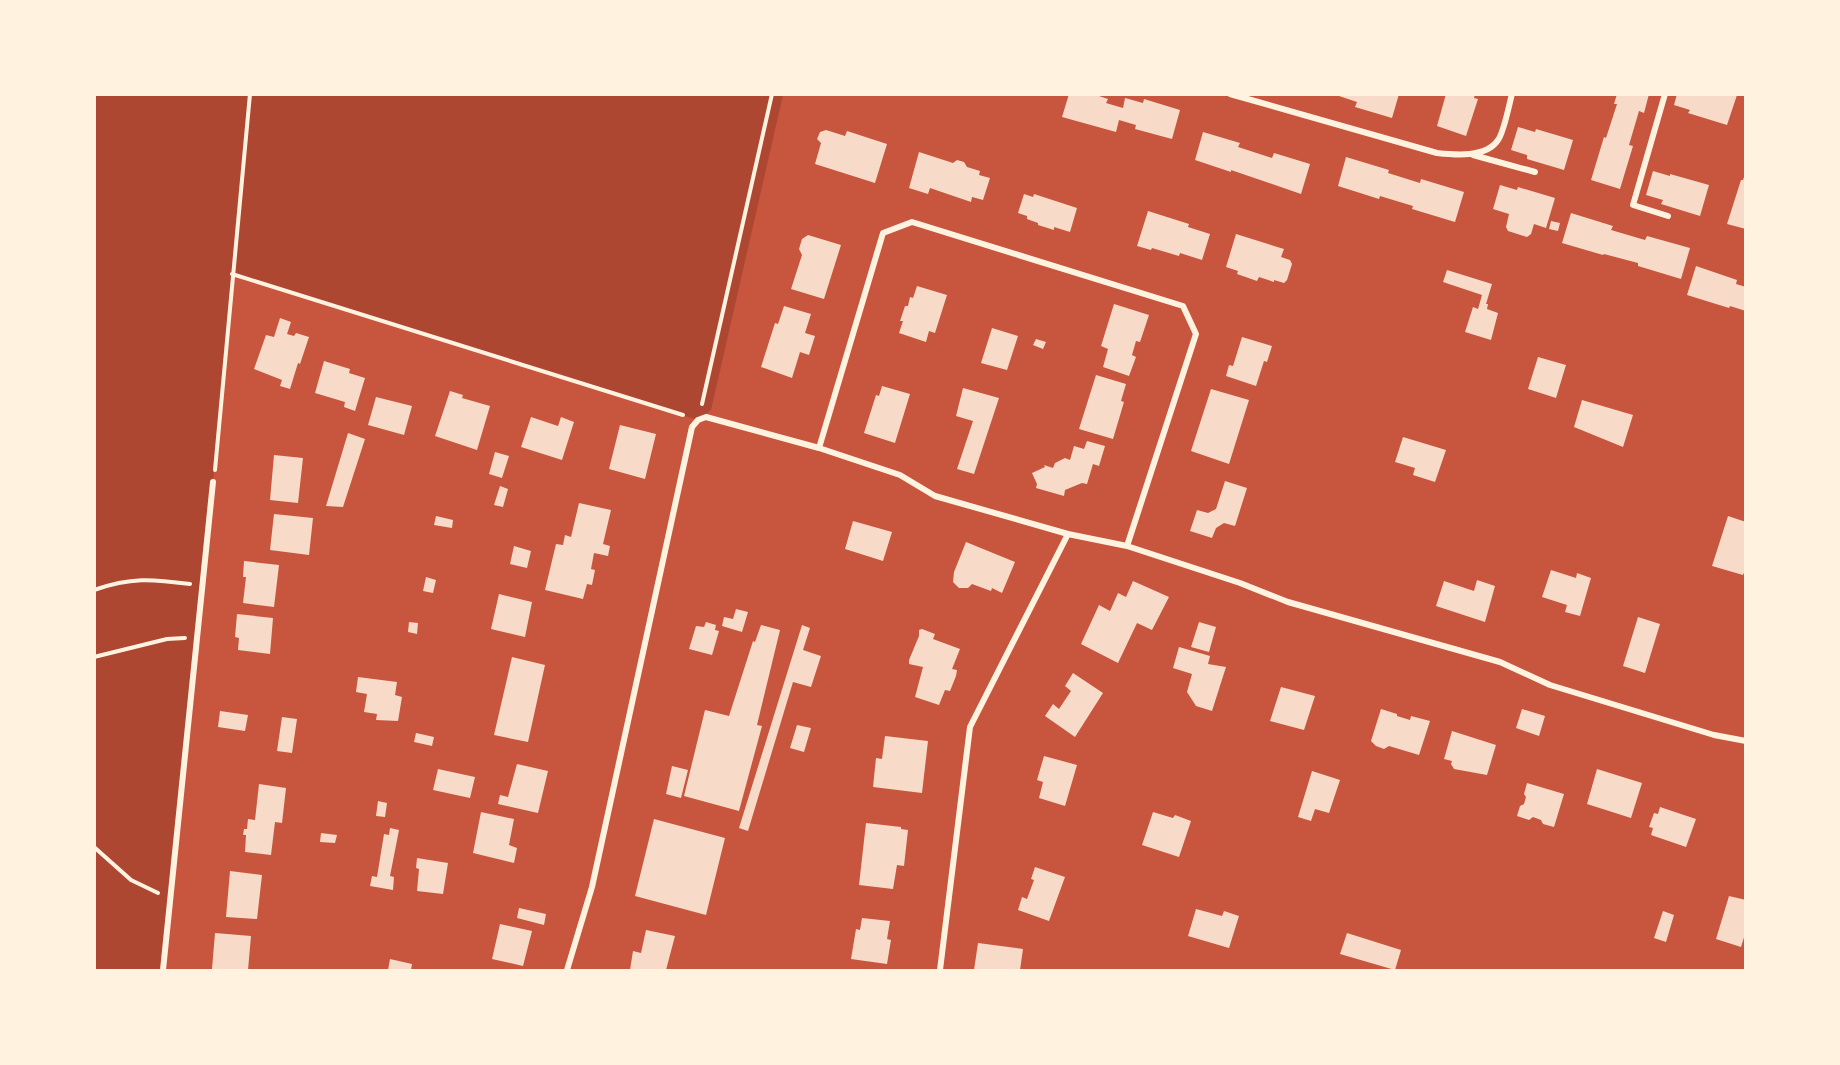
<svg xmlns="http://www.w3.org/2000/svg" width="1840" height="1065" font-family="'Open Sans',sans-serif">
<rect width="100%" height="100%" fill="#c8553d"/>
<path fill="#ae4732" d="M94,95H783L711,410L698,420L232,275L213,482L163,970H95Z"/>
<path fill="#f7dbc8" d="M1069,94H1093L1108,99L1106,103L1123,108L1125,98L1143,103L1144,99L1180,110L1172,139L1135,129L1136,125L1119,120L1116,132L1062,117Z
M1333,94H1399L1392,118L1355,107L1357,102Z
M1446,94H1475L1474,98L1478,99L1466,136L1437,126Z
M1617,94H1649L1644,113L1639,111L1629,145L1633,146L1620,189L1591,180L1604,137L1606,138L1617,104H1614Z
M1677,94H1735L1737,95L1727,125L1688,113L1690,110L1674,105Z
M1518,127L1535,132L1536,129L1573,140L1564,170L1527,159V155L1511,150Z
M826,130L845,136L847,131L887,144L875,183L815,164L821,143L817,139L820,132Z
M1203,132L1240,143L1238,147L1272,158L1274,153L1310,164L1301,194L1231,170V172L1195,160Z
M919,152L953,163L957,160L964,162L967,167L980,171L979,175L990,178L983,200L972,197L971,202L930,188L928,194L909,188Z
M1346,157L1389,170L1388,173L1420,183L1421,179L1464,192L1455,222L1412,209L1413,206L1380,196L1379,199L1338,186Z
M1653,171L1670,176V174L1709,185L1700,216L1661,204L1663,200L1646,195Z
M1745,174H1746V229L1727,224L1741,180H1743Z
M1500,185L1517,190L1518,187L1555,198L1546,228L1534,224L1531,234L1527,237L1508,231L1506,227L1509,214L1493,209Z
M1024,194L1033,197L1034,194L1077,208L1070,232L1054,227V230L1038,225V223L1027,219V216L1018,213Z
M1148,211L1189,224L1188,227L1210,234L1202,260L1180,253L1179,256L1152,248L1151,250L1137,246Z
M1571,213L1613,226L1611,230L1645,240L1647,236L1690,248L1681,279L1638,266V263L1604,254L1603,255L1562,243Z
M1551,221L1560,223L1558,231L1549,229Z
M1236,234L1284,249L1281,257L1290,260L1292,264L1287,280L1284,283L1274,280V282L1259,277L1257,281L1237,274L1238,271L1226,267Z
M808,235L841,245L824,299L791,289L802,255L799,249L802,239Z
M1696,266L1737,280L1736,284L1746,287V311L1730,306L1729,308L1687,295Z
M1447,270L1492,284L1486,304H1488L1487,309L1498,313L1491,340L1465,332L1473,307L1478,309L1482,295L1443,282Z
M917,286L947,295L935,333L929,331L926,342L899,333L903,321H900L905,306H908L910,297L913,298Z
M1114,304L1149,315L1140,342L1136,341L1132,355L1136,357L1129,376L1103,367L1108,349L1101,346Z
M784,306L811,314L805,333L815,336L809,355L800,352L792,378L761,367L775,323L778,324Z
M280,318L291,322L287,334L294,336L296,333L309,337L300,364L298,363L290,389L280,386L282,380L254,369L266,335L274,337Z
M992,328L1018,336L1007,370L981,363Z
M1242,337L1272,346L1267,362L1264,361L1256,386L1226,376L1229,365L1233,366Z
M1036,339L1046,342L1043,349L1033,345Z
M1538,357L1566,365L1556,398L1528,389Z
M324,361L350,369L349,373L365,378L355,411L344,407L345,402L315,393Z
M1096,375L1126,384L1121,401L1124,402L1113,439L1079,429Z
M882,386L910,394L895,443L864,433L876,395L879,396Z
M963,388L999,398L974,474L957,469L973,421L956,416Z
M1211,389L1249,400L1229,464L1191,451Z
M450,391L463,395L462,398L490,406L477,450L435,436Z
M376,397L412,406L404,435L368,425Z
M1582,400L1633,415L1623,447L1574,427Z
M531,417L558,426L561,417L574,422L562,460L521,447Z
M620,425L656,434L645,479L609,469Z
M348,433L365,439L343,507L326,506Z
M1403,437L1446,450L1435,482L1413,475L1415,468L1395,462Z
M1087,441L1105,446L1099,466L1093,464L1087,484L1082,483L1065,490L1064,496L1036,488L1037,484L1032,473L1045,467L1044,465L1053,468L1055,463L1065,458L1070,460L1074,446L1084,449Z
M495,452L509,456L502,478L489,474Z
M274,455L303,458L298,503L270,500Z
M1225,481L1247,488L1235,526L1224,523L1216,528L1212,538L1190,531L1197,510L1208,513L1216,509Z
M500,486L508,489L503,507L494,505Z
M579,503L611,510L603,544L610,546L608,556L594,553L591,569L595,570L592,585L587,584L583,599L545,590L556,544L563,545L565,535L571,537Z
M274,514L313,518L309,555L270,550Z
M436,516L453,520L452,528L434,525Z
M1728,516L1746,522V568L1743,575L1712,566Z
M853,521L892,532L883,561L845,549Z
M966,542L1015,562L1002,593L992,588L991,591L972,584L968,588H959L953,582L954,572Z
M514,546L531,551L527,568L510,564Z
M244,561L279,565L274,607L243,603L246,577H243Z
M1551,570L1576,578L1577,573L1591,578L1580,616L1565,612L1567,605L1542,597Z
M426,577L436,580L433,593L423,591Z
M1477,580L1495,586L1485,622L1436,606L1444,581L1474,591Z
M1133,581L1169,597L1152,630L1137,623L1118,663L1081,644L1099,605L1110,611L1118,593L1126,597Z
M499,594L532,602L525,637L491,629Z
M736,609L748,612L742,632L722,626L724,617L733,619Z
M237,614L273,618L270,654L238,650L239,638L235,637Z
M1638,617L1660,624L1645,673L1623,666Z
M409,622L418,623L417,634L408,632Z
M706,622L716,625L715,630L719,631L712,655L689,649L696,626L704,627Z
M1199,622L1216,627L1209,652L1191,647Z
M761,625L780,630L757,725L762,726L739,811L684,796L705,710L729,716L753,641L755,642Z
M802,625L810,628L803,650L821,656L811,687L793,682L748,831L739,828Z
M922,629L935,634L933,639L960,649L952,669L957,670L956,676L950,691L945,690L939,705L915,697L923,667L909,664V660L919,636V630Z
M1179,647L1210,656L1208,664L1226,667L1212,711L1196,706L1187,692L1192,674L1173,668Z
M512,657L545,665L528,742L494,735Z
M1073,673L1103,693L1075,737L1045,716L1053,704L1059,709L1071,691L1065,686Z
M358,677L397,682L395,695L402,697L398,721L376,720L377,714L364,712L367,694L356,692Z
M1281,687L1315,696L1304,730L1270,721Z
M1381,709L1397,714V716L1410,720L1411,716L1430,721L1419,755L1389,746L1384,749L1376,746L1371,741Z
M1522,709L1545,716L1539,736L1516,728Z
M220,711L248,715L245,731L218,727Z
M282,717L297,719L292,753L277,751Z
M797,725L811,728L804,752L790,748Z
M1452,731L1496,745L1487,775L1454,769L1451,764L1452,761L1444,759Z
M416,733L434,737L432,746L414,742Z
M885,736L928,741L922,793L873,787L876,758L882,759Z
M1044,756L1077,765L1065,806L1039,798L1043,782L1037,780Z
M517,764L548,771L538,813L498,804L500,795L508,797Z
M672,766L688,770L681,798L666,794Z
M438,769L475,777L470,798L433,790Z
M1597,769L1642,783L1631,818L1587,804Z
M1312,771L1340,780L1329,813L1315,809L1311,821L1298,817Z
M1527,783L1564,794L1554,827L1543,824L1541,820L1533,817L1529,820L1517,816L1520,806L1524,804L1526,797L1524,794Z
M259,784L286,788L282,823L275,822L271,855L245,852L246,835H243L244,829H247L248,819L255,820Z
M378,801L387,803L385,817L376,816Z
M1660,807L1696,819L1686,847L1651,835L1653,828L1649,827L1654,813L1658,814Z
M481,812L514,819L509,845L517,848L514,863L473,853Z
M1153,812L1173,818L1175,815L1191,821L1179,857L1142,845Z
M654,819L725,838L706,915L635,896Z
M866,823L901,827V829L908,830L904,866L897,865L893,889L859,885Z
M390,828L399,830L390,876L394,877L393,890L370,886L372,876L377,877L384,834L389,835Z
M321,833L337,835L335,843L320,842Z
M417,858L448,863L443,894L417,891L419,869L416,868Z
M1035,867L1065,877L1049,921L1018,910L1022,897L1027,899L1034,880L1031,879Z
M230,871L262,875L257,919L226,917Z
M1729,896L1746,900V931L1741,947L1716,939Z
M519,908L546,914L544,925L517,918Z
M1196,909L1222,916L1224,911L1239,916L1229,948L1188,936Z
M1663,911L1674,915L1666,942L1654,938Z
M862,918L890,921L887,939L891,940L887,964L851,959L856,929L860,930Z
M500,924L532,931L523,966L492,959Z
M646,930L675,936L666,970H630L633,951L641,953Z
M215,933L251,936L248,970L212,969Z
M1347,933L1401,950L1395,970L1340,954Z
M978,943L1023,949L1020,970H974Z
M390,959L412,964L411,970H388Z"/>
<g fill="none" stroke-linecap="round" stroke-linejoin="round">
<path stroke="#fff3e0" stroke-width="4" d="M232,274L683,415
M702,404L772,94
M215,470L250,94
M94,590C131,577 152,579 190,584
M94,657L167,639L185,638
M94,847L131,880L158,893"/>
<path stroke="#fff3e0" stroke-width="6" d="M1230,94L1437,153C1455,155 1486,158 1498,140C1504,132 1509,105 1512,94
M1665,94L1633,205L1668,216
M1473,155L1535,172
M819,448L883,233L912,222L1183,306L1196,334L1127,546
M163,970L213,482
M567,970L592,887L692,427L698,420L706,417L819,448L900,475L935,496L1068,534L1127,546L1240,583L1288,602L1500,662L1550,685L1714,735L1746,741
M940,970L970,727L1068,534"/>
</g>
<rect width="1840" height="1065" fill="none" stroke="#fff3e0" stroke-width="192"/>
</svg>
